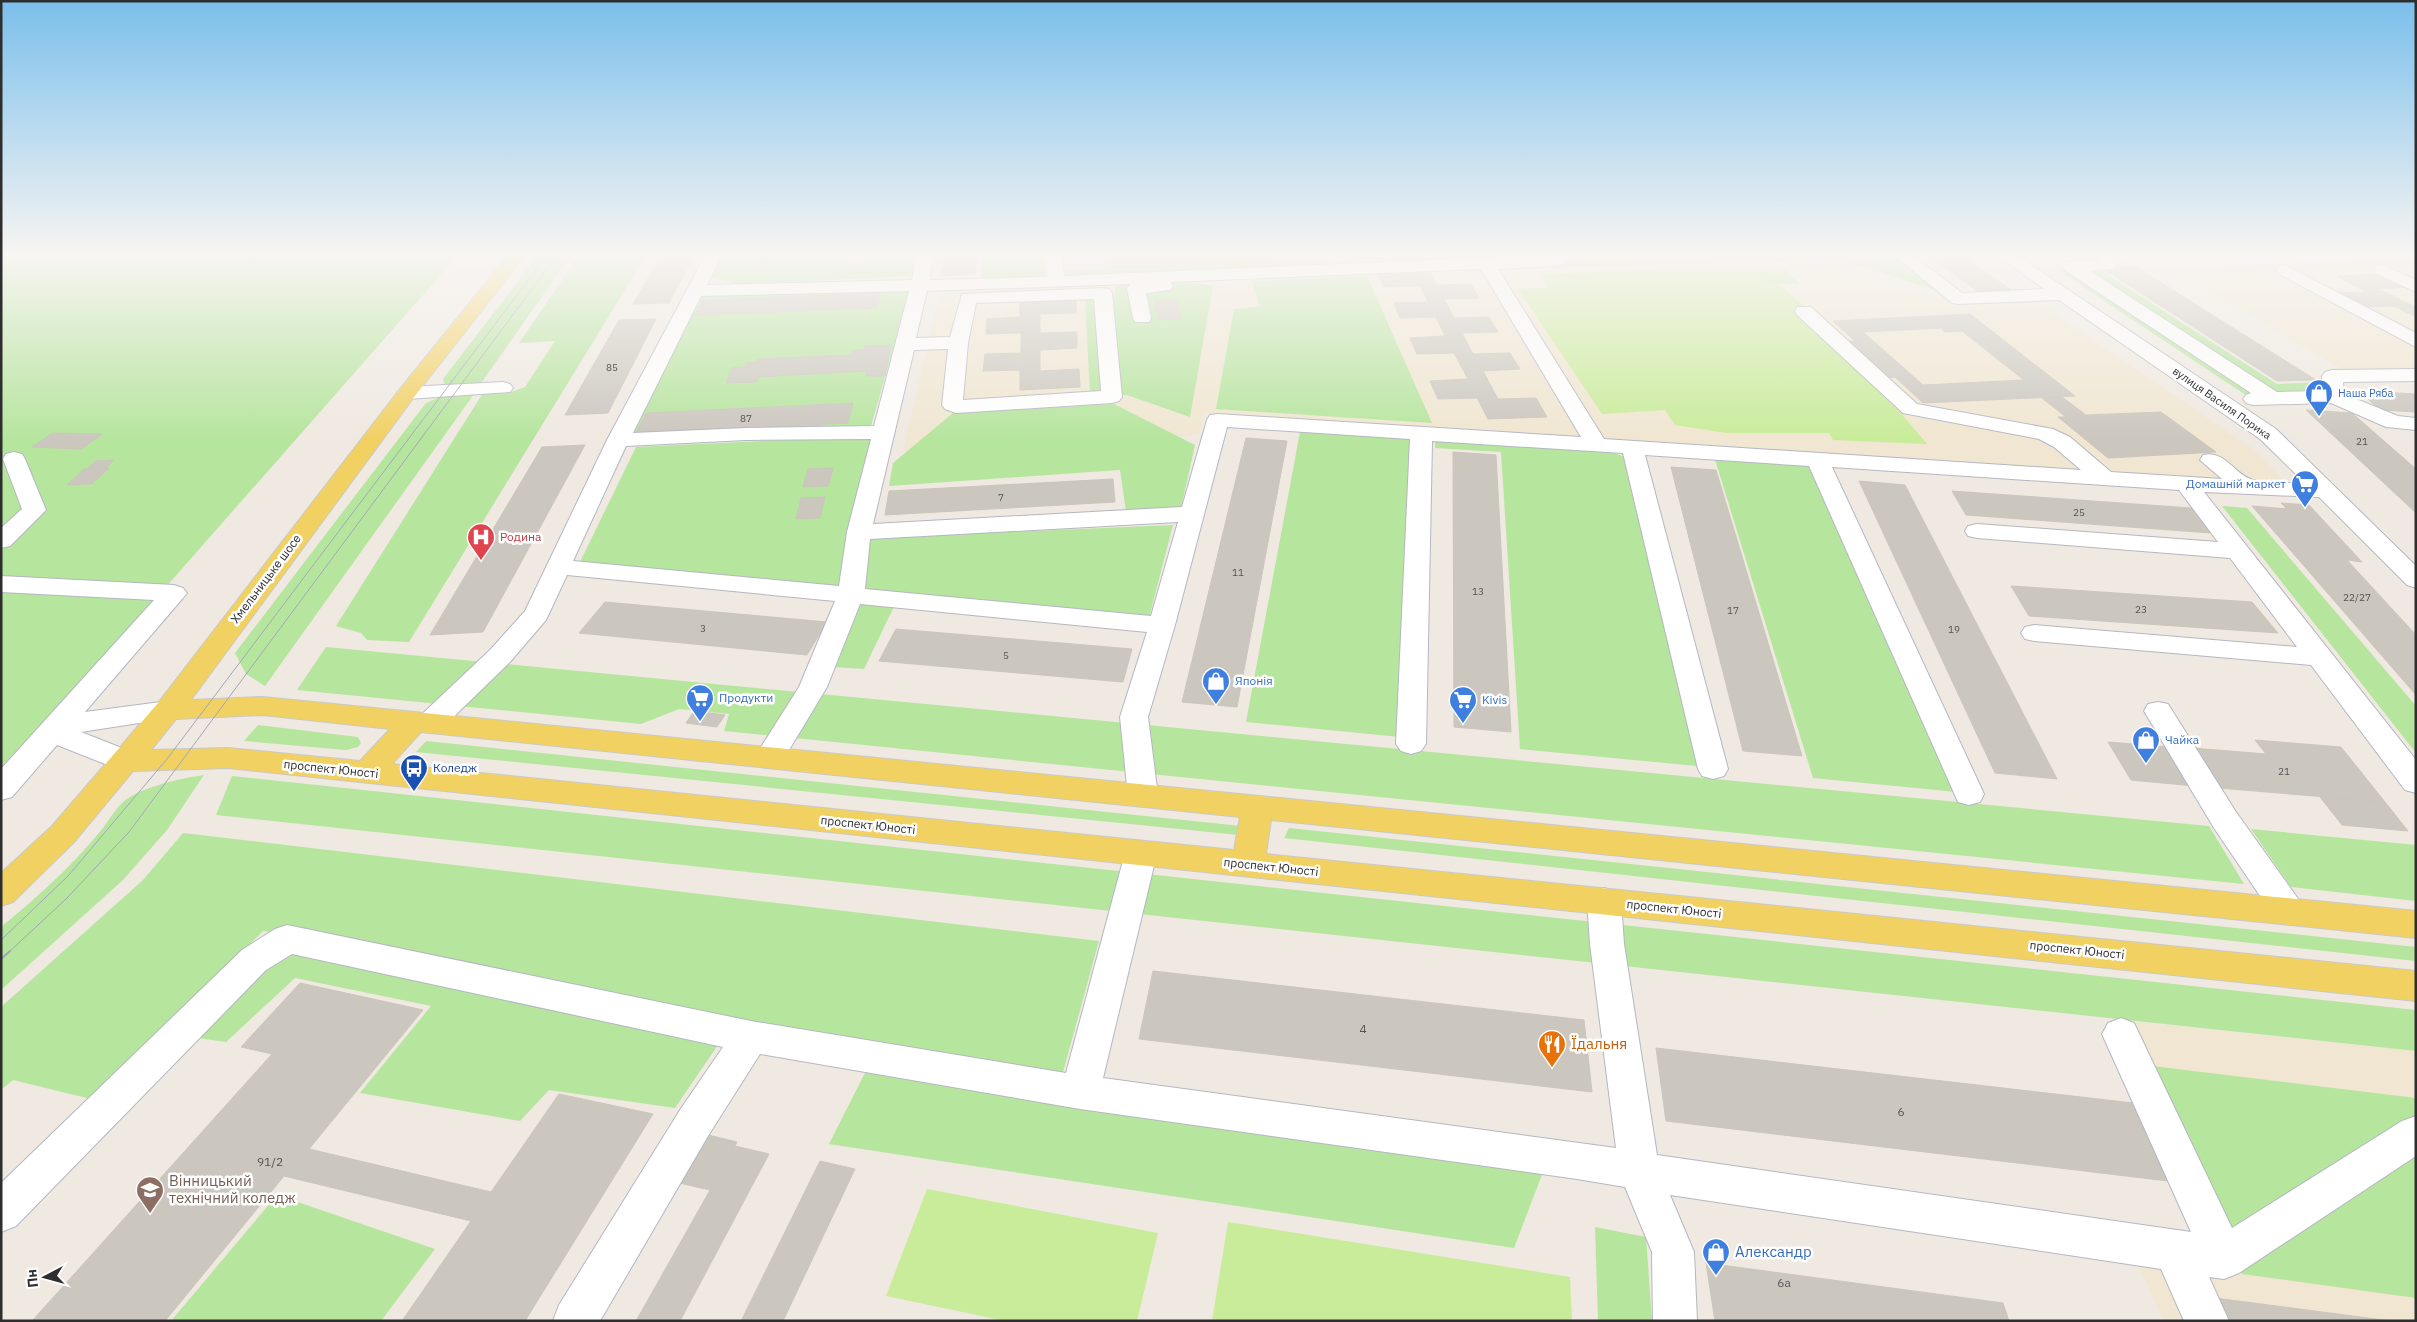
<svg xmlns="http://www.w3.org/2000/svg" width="2417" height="1322" font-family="'IBM Plex Sans',sans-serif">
<rect width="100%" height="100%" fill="#efe9e1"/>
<path fill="#f0e6d1" d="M2416,257V378L2358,379L2175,270Z
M1833,262L1929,294L1962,301L2032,298L2250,447L2289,485L1580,436L1204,414L1199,435L903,451L939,296L953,288L1474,266L1485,273Z
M2119,1020L2416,1051V1321H2164L2138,1264L2238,1274Z"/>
<path fill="#b6e59e" d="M1,254H459L165,588L1,768Z
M539,254H572L479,386H445L443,379Z
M580,254H647L409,642L367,640L361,633L336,626L483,393L511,392L525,387L555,341L519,343Z
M721,254H832L849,264L868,262L883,254H919L914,276L739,284L711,277Z
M984,254H1043L1045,277L981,280Z
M1282,254H1324L1330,267L1065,279L1066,270L1284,261Z
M1391,254H1493L1497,260L1396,264Z
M1512,254H1893L1942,292L1839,260L1523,268Z
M1781,266L1799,283L1768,284L1751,267Z
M2097,268L2277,384L2319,382L2327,384L2326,394L2247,396L2058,270Z
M1367,276L1432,423L1216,409L1234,309L1260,307L1252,281Z
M1188,282L1213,286L1190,417L1127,395L1090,394L1085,298L1114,294L1117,284Z
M911,287L871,426L627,437L699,294Z
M474,394L265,686L246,674L235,653L426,403L442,396Z
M1114,404L1195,445L1181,508L1126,511L1120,470L889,486L893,463L953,413Z
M1300,432L1411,438L1400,737L1246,722Z
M871,436L841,588L580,562L636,447Z
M1435,437L1599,448L1623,456L1630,465L1707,767L1520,749L1501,452L1435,448Z
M1713,453L1815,460L1967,793L1813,778Z
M2222,506L2247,508L2416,706V753Z
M1173,525L1149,618L900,594L864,669L833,667L867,538Z
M326,647L2209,826L2244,884L724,731L729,714L679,709L641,724L297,690Z
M258,725L358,737L361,743L358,747L346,750L244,741Z
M426,741L1241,826L1239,835L416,752Z
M204,775L167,830L123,880L1,990V927C35,899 70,868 98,834C106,825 113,812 122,803C139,787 182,778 204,775Z
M232,776L2416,1010V1051L216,815Z
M1289,828L2416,947V961L1284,838Z
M2251,829L2416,845V901L2291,887Z
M183,833L1099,941L1054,1105L1543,1172L1514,1248L829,1144L876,1051L735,1020L675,1108L549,1090L520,1121L360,1093L431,1006L295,978L226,1042L191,1037L284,933L263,931L95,1100L13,1080L1,1090V1007L143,880Z
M2144,1065L2416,1098V1298L2242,1274Z
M277,1195L435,1249L381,1321H171Z
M1595,1227L1646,1237L1652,1321H1598Z"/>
<path fill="#c9ec9a" d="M1751,267L1768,284H1780L1804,307L1793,308L1901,413L1927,444L1833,440L1829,433H1726L1675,425L1665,410L1602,414L1518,289L1549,288L1540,274Z
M927,1189L1158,1233L1137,1321H1005L886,1296Z
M1228,1222L1570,1277L1572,1321H1212Z"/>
<path fill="#cbc7bf" stroke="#cbc5ba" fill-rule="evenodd" d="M662,254H695L669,303L633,304Z
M944,254H977L975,274L941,276Z
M1275,254L1278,261L1112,268L1110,255Z
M1351,254H1383L1386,259L1354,260Z
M1927,254H1960L2014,292L1981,294Z
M2048,254H2082L2088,257L2055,258Z
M2136,267L2316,380L2277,381L2102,268Z
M1430,272L1437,285L1471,284L1479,298L1444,299L1454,318L1489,317L1498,332L1462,333L1473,354L1510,353L1520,369L1483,371L1498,399L1536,398L1547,417L1488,419L1477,398L1438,399L1430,381L1468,379L1454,353L1417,354L1410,338L1445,336L1436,317L1400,318L1394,303L1428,302L1420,286L1384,287L1378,274Z
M2383,274L2410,287L2378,289L2416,307V317L2394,306L2362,307L2335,293L2366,292L2337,276Z
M880,293L877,308L695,315L702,300Z
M1076,298V313L1040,314V333L1077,332V348L1040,350V371L1079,369L1080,387L1020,390V370L983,371L985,354L1021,353V333L986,334L987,319L1020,317V300Z
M1176,300L1181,319L1159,320L1154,301Z
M1970,314L2075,396L1923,403L1895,377L1885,378L1846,341H1855L1833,321ZM1941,328L1945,332L1962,331L2024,380L1923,385L1863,332Z
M656,319L608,413L565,415L619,320Z
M891,345L885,376H866L867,371L758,377L756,382L726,383L732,368L745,367L746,363L758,362L759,359L852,355L853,350H864V346Z
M2359,391L2416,394V412L2380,410Z
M2062,397L2086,415L2161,412L2216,452L2108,458L2058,417H2066L2042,398Z
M853,403L848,423L636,433L646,413Z
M2306,410L2352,413L2416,469V513Z
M53,433L102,434L81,449L32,447Z
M1246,438L1287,441L1237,707L1182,702Z
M585,445L483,632L430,635L542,447Z
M1453,452L1496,455L1511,732L1454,727Z
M114,460L106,468L87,469L96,461Z
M1671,467L1716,470L1802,756L1743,751Z
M106,468H109L92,484L67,485L84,469Z
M833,468L828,486L803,487L808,469Z
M1113,479L1115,502L885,515L889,491Z
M1859,481L1905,485L2057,779L1995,773Z
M1952,491L2191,508L2211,533L1966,515Z
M825,497L820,518L796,519L801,498Z
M2281,503L2309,505L2362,562L2348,560L2301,510L2287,509Z
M2252,506L2301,510L2416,635V695Z
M2011,586L2252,602L2278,633L2029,616Z
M605,602L827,622L807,655L579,633Z
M896,629L1132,649L1123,682L879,661Z
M694,711L725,715L717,727L686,723Z
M2255,740L2341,747L2385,802L2219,788L2192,748L2266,754Z
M2108,742L2169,747L2194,786L2131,780Z
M2320,797L2385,802L2408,831L2342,825Z
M1153,971L1584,1020L1592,1092L1139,1039Z
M300,983L423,1010L309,1149L491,1192L559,1094L653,1114L525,1321H402L471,1221L284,1176L165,1321H32L272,1054L241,1047Z
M1656,1048L2133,1103L2168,1181L1666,1121Z
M704,1134L737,1142L710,1190L675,1182Z
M735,1146L769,1154L680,1321H636Z
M820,1161L855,1169L783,1321H741Z
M1706,1263L2003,1303L2009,1321H1715Z
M2215,1298L2391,1321H2225Z"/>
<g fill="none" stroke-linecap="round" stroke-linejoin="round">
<g stroke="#b4b7c1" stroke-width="2">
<path id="minor" d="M706,254H722L707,285L912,280L917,254H933L930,280L1047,277L1046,254H1062L1064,276L1574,254L1561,265L1555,266L1498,269L1604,439L2081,470L2054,447L2039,439L1903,413L1797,315L1795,311L1797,307H1811L1917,404L2053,429L2070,437L2111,472L2222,479L2200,460L2203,455C2226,450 2234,475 2253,480C2269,485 2289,482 2305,483L2260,439L2059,300L1958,304L1952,303L1893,254H1911L1962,293L2044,289L1996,254H2015L2276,429L2416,566V588L2407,585L2319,497L2204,492L2416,760V793L2405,790L2311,665L2034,641L2025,639L2021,633L2025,627L2034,625L2297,647L2230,558L1977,538L1968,536L1965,531L1968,526L1977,524L2218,542L2179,490L1832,467L1984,794L1980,802L1969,805L1958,802L1809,466L1645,455L1728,769L1724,776L1713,779L1702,776L1698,769L1623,453L1432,441L1426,744L1421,751L1411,754L1401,751L1396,744L1410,439L1227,427L1175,625L1148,717L1158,796L1154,804L1143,807L1132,804L1128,796L1120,717L1147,632L860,604L827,687L780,765L769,768L758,765L754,758L799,687L835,601L567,575L546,620L510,662L440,730L430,733L420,730L415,723L420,716L490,650L525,611L607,440ZM1481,269L1581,437L1218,414L1210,415L1207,420L1182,507L873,524L914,350L948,349L942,405L945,409L956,413L1112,403L1119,401L1122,397L1112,293L1109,289L1103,288L962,294L950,337L916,338L927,291L1130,284L1127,288L1133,318L1135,322H1149L1151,318L1146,293L1170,290L1173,286L1170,282ZM909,291L874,426L746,428L633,433L701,296ZM1094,299L1101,391L963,400L968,343L976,303ZM871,439L847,532L839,586L573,561L626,446L746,440ZM1178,522L1151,616L865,589L870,539Z
M2096,254H2113L2121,262L2112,269L2090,271L2277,392L2323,391L2322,376L2325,372L2332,370L2416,369V381L2343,382L2344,394L2398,416L2416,418V430L2386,427L2331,403L2253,405L2246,403L2243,399L2246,395L2251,393L2058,266L2061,262L2100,260Z
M2285,265L2416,333V347L2279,274L2276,270L2279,266Z
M2383,265L2416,280V292L2377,274L2374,270L2377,266Z
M503,382L510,384L513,388L510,392L407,399L400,397L397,393L400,389L407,387Z
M14,452L22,454L25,459L46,510L10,546L1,548V528L22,509L3,459L6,454Z
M1,576L174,585L183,588L187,593L183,598L85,712L168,701L178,703L182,710L178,717L81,732L137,754L141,761L137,768L126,771L115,768L57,745L12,797L1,800V769L154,600L1,592Z
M2158,702L2168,704L2236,812L2301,903L2306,912L2301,921L2289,925L2277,921L2214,828L2144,711L2148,704Z
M1141,841L1152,844L1157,853L1103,1078L1616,1148L1590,944L1587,901L1592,892L1604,888L1616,892L1621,901L1624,944L1657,1155L2191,1232L2102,1034L2108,1023L2121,1018L2134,1023L2232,1228L2402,1121L2416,1116V1156L2239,1273L2224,1279L2209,1277L2229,1321H2184L2161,1269L1670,1195L1694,1252L1697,1321H1653L1652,1252L1625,1187L1577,1179L1080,1109L760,1054L708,1136L600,1321H553L559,1305L680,1110L723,1047L292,954L266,970L16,1226L1,1232V1183L242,950L275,929L287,925L751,1021L1066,1073L1125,853L1130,844Z"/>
</g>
<g stroke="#c9c9c9" stroke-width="2">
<path id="major" d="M509,254H526L414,397L191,700L263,697L2416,911V938L1271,820L1266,854L2416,971V1001L228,768L133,771L74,842L13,902L1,906V873L52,826L158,703L400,389ZM263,715L390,729L360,761L228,748L151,750L176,719ZM421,732L1240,817L1234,850L392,764Z"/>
</g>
<use href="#minor" fill="#fff" fill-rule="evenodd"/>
<use href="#major" fill="#f2d163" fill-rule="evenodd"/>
<path stroke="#a3a6b8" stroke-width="1" d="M1,940L68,876L167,759L548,254
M8,953L67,898L129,832L558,254"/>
<path stroke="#a3a6b8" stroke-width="2" d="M1,959L10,951"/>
</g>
<linearGradient id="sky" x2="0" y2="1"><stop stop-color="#7abfeb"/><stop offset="0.58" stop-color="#f8f5f2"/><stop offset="1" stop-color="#f8f5f2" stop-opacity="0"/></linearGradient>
<rect width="2417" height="439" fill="url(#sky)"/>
<defs>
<g id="shop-pin" transform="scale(1.4375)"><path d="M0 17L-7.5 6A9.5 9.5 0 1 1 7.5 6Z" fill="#3f7fe0" stroke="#fff"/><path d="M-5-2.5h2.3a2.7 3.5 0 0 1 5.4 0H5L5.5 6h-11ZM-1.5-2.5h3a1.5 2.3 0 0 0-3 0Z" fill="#fff"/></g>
<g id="supermarket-pin" transform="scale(1.4375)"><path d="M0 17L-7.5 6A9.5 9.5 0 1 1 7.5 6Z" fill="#3f7fe0" stroke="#fff"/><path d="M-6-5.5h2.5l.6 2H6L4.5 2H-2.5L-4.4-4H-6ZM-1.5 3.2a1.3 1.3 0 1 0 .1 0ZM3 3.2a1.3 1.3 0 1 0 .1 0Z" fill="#fff"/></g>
<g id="hospital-pin" transform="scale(1.4375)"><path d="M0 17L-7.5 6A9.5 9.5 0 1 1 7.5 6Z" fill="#e0444e" stroke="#fff"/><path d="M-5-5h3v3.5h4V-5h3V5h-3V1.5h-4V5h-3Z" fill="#fff"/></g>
<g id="bus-pin" transform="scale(1.4375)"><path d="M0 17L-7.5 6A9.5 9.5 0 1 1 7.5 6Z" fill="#1a4fb4" stroke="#fff"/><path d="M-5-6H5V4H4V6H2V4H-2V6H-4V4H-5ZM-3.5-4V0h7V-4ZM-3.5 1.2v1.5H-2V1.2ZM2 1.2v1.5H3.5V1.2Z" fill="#fff"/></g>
<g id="restaurant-pin" transform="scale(1.4375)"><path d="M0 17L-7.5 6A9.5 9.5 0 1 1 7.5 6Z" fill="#e8710a" stroke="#fff"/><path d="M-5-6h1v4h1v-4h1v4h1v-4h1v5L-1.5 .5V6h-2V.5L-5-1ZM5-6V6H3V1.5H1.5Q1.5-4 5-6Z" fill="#fff"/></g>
<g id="university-pin" transform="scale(1.4375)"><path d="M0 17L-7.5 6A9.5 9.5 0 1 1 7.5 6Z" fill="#8d6e63" stroke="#fff"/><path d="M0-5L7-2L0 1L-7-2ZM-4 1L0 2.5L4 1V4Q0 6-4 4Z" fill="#fff"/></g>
</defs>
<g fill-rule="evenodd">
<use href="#shop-pin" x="2319" y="393"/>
<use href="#supermarket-pin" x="2305" y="484"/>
<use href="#hospital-pin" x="481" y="537"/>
<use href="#shop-pin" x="1216" y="681"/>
<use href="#supermarket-pin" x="700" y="698"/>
<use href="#supermarket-pin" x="1463" y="700"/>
<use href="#shop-pin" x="2146" y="740"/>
<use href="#bus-pin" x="414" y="768"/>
<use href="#restaurant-pin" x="1552" y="1044"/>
<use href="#university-pin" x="150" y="1190"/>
<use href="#shop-pin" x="1716" y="1252"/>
</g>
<g text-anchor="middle" stroke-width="5" stroke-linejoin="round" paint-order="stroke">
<g font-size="10" fill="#555452">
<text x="612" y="371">85</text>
<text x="746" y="422">87</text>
<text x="2362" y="445">21</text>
<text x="1001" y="501">7</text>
<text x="2079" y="516">25</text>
<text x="1238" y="576">11</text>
<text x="1478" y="595">13</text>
<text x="2357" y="601">22/27</text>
<text x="2141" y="613">23</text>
<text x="1733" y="614">17</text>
<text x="703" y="632">3</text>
<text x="1954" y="633">19</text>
<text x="1006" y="659">5</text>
<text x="2284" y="775">21</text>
</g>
<g font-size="11" fill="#366cbe" stroke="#fff" text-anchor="start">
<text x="2338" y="397">Наша Ряба</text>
</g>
<g font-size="11" fill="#2e2e2e" stroke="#fff">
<text transform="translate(2222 403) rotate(35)" y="4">вулиця Василя Порика</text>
</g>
<g font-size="12" fill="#366cbe" stroke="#fff" text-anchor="start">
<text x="2286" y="488" text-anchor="end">Домашній маркет</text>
<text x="1235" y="685">Японія</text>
<text x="719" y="702">Продукти</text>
<text x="1482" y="704">Kivis</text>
<text x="2165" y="744">Чайка</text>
</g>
<g font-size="12" fill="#be3a42" stroke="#fff" text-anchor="start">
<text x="500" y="541">Родина</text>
</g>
<g font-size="12" fill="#2e2e2e" stroke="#fff">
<text transform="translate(266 579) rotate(-53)" y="4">Хмельницьке шосе</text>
<text transform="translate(331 769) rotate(6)" y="4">проспект Юності</text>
<text transform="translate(868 825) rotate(6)" y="4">проспект Юності</text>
<text transform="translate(1271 867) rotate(6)" y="4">проспект Юності</text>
<text transform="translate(1674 909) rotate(6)" y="4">проспект Юності</text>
<text transform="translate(2077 950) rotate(6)" y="4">проспект Юності</text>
</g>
<g font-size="12" fill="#164399" stroke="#fff" text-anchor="start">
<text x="433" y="772">Коледж</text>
</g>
<g font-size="12" fill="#555452">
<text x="1363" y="1033">4</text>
<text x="1901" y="1116">6</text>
<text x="270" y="1166">91/2</text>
<text x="1784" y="1287">6а</text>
</g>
<g font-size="15" fill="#c56008" stroke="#fff" text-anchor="start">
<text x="1571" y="1049">Їдальня</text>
</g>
<g font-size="15" fill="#785e54" stroke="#fff" text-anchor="start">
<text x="169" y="1186">Вінницький<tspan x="169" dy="17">технічний коледж</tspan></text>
</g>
<g font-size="15" fill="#366cbe" stroke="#fff" text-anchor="start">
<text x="1735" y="1257">Александр</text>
</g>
</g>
<rect width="2417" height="1322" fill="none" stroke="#2e2e2e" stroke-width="5"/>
<g transform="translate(45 1277) rotate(264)" stroke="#ffffff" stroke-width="4" paint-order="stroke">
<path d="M0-4L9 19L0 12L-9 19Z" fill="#2e2e2e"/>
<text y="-8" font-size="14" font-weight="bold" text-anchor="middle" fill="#2e2e2e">Пн</text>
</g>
</svg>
